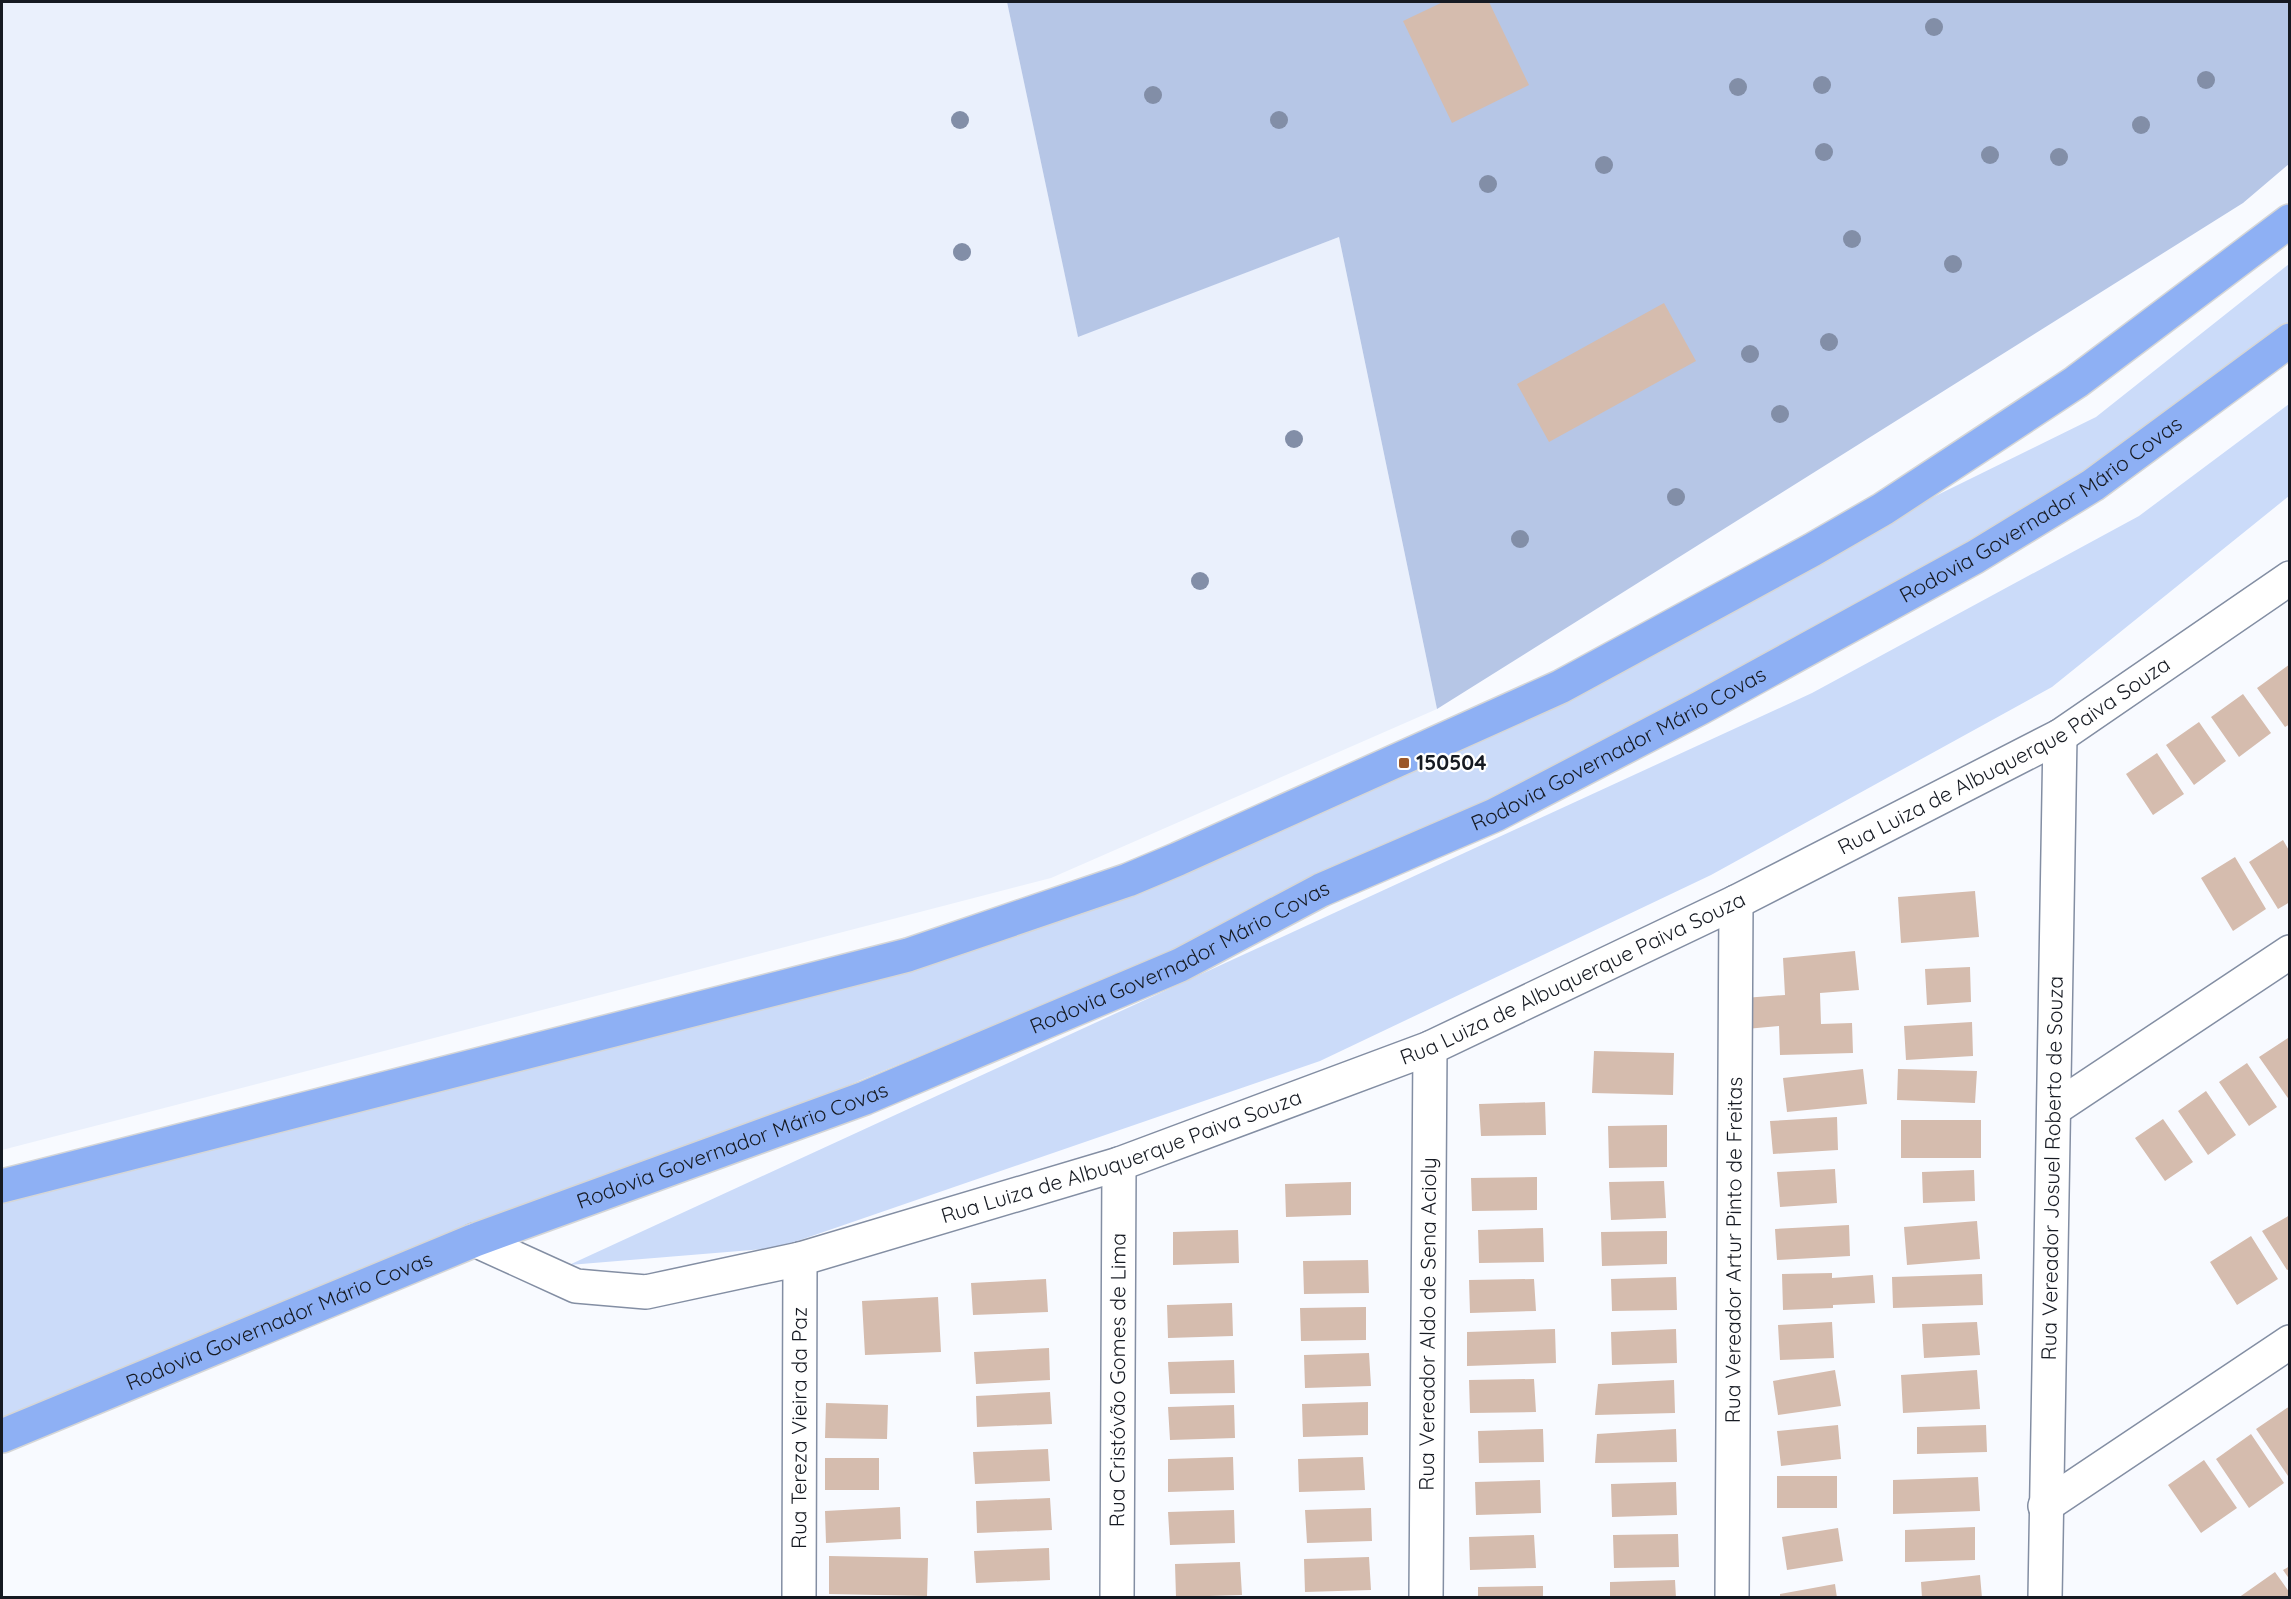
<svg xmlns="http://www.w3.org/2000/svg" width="2291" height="1599" font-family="Quicksand,sans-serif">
<rect width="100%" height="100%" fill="#f8faff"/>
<path fill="#eaf0fc" d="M2,2H1007L1078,336L1339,237L1437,709L1051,878L2,1150Z"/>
<path fill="#cbdbf9" d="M2289,264V340L1862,620L1321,890L2,1435V1187L1108,886L1726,599L2096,417Z
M2289,404V496L2052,687L1711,875L1320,1061L777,1248L569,1265L1812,693L2139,516Z"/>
<path fill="#b6c6e6" d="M1007,2H2289V164L2243,203L1437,709L1339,237L1078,337Z"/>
<path fill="#d5bcae" d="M1443,2H1489L1529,85L1452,123L1403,21Z
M1664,303L1696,361L1549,442L1517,384Z
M2290,664V724L2285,727L2257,688Z
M2243,694L2271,733L2239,757L2211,717Z
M2199,722L2226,761L2194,785L2166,745Z
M2157,753L2184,794L2153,815L2126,774Z
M2283,840L2290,852V902L2278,909L2249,862Z
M2235,857L2266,909L2233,931L2201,878Z
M1975,891L1979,937L1901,943L1898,897Z
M1855,951L1859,990L1820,993L1821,1024L1852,1023L1853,1053L1780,1055L1779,1026L1746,1029L1744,998L1785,995L1783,958Z
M1970,967L1971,1002L1927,1005L1925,969Z
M1972,1022L1973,1056L1906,1060L1904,1026Z
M2288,1038L2290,1041V1101L2259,1057Z
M1594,1051L1674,1053L1673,1095L1592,1093Z
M2247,1063L2277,1107L2249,1126L2219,1082Z
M1863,1069L1867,1104L1787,1112L1783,1078Z
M1898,1069L1977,1071L1975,1103L1897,1100Z
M2206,1091L2236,1135L2208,1155L2178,1111Z
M1545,1102L1546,1135L1481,1136L1479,1104Z
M1837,1117L1838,1150L1773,1154L1770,1121Z
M2163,1119L2193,1162L2165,1181L2135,1138Z
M1901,1120H1981V1158H1901Z
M1667,1125V1167L1609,1168L1608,1126Z
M1835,1169L1837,1203L1780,1207L1777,1172Z
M1974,1170L1975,1201L1923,1203L1922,1172Z
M1537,1177V1210L1472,1211L1471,1178Z
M1664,1181L1666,1218L1611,1220L1609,1182Z
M1351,1182V1215L1286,1217L1285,1184Z
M2290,1215V1269L2287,1270L2262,1231Z
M1977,1221L1980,1259L1907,1265L1904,1227Z
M1849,1225L1850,1256L1777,1260L1775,1229Z
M1543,1228L1544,1262L1479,1263L1478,1230Z
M1238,1230L1239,1263L1173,1265V1232Z
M1667,1231V1264L1602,1266L1601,1232Z
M2251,1236L2278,1279L2237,1305L2210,1262Z
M1368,1260L1369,1293L1304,1294L1303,1261Z
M1832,1273V1278L1873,1275L1875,1303L1833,1305V1308L1783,1310L1782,1274Z
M1982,1274L1983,1305L1893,1308L1892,1277Z
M1676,1277L1677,1310L1612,1311L1611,1279Z
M1046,1279L1048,1312L973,1315L971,1283Z
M1534,1279L1536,1311L1470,1313L1469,1280Z
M938,1297L941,1352L865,1355L862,1301Z
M1232,1303L1233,1336L1168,1338L1167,1305Z
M1366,1307V1340L1301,1341L1300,1308Z
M1832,1322L1834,1358L1780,1360L1778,1325Z
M1977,1322L1980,1355L1924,1358L1922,1324Z
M1555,1329L1556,1363L1467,1366V1332Z
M1676,1329L1677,1363L1612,1365L1611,1332Z
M1049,1348L1050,1380L976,1384L974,1352Z
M1369,1353L1371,1386L1305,1388L1304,1355Z
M1234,1360L1235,1393L1170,1394L1168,1362Z
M1835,1370L1841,1406L1778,1415L1773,1381Z
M1977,1370L1980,1409L1903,1413L1901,1375Z
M1534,1379L1536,1412L1470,1413L1469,1380Z
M1674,1380L1675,1413L1595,1415L1598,1384Z
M1050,1392L1052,1424L977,1427L976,1396Z
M1368,1402V1435L1303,1437L1302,1404Z
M826,1403L888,1405L887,1439L825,1438Z
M1234,1405L1235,1438L1170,1440L1168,1407Z
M2290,1406V1479L2256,1429Z
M1838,1425L1841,1459L1781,1466L1777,1431Z
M1986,1425L1987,1452L1917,1454V1427Z
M1543,1429L1544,1462L1479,1463L1478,1431Z
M1676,1429L1677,1462L1595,1463L1597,1434Z
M2251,1434L2284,1483L2249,1508L2216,1459Z
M1048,1449L1050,1481L975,1484L973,1452Z
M1233,1457L1234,1490L1168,1492V1459Z
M1363,1457L1365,1490L1299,1492L1298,1459Z
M825,1458H879V1490H825Z
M2204,1460L2237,1508L2201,1533L2168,1485Z
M1777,1476H1837V1508H1777Z
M1978,1477L1980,1511L1893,1514V1480Z
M1540,1480L1541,1513L1476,1515L1475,1482Z
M1676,1482L1677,1515L1612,1517L1611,1484Z
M1050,1498L1052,1530L977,1533L976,1501Z
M900,1507L901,1539L826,1543L825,1511Z
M1371,1508L1372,1541L1307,1543L1305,1510Z
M1234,1510L1235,1543L1170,1545L1168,1512Z
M1975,1527V1560L1905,1562V1530Z
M1838,1528L1843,1561L1787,1570L1782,1537Z
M1678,1534L1679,1567L1614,1568L1613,1535Z
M1534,1535L1536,1568L1470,1570L1469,1537Z
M1049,1548L1050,1580L976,1583L974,1551Z
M829,1556L928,1558L927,1596L829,1594Z
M1369,1557L1371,1590L1305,1592L1304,1559Z
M1240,1562L1242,1595L1176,1597L1175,1564Z
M2290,1566V1580L2283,1570Z
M2275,1572L2290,1593V1598H2238Z
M1980,1575L1982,1598H1922L1921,1582Z
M1675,1580L1676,1598H1610V1582Z
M1835,1584L1837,1598H1780V1594Z
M1543,1586V1598H1478V1587Z"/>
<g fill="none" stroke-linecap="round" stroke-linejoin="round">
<g stroke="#838ea3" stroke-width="36">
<g id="minor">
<path d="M2054,1109L2290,952"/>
<path id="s1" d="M475,1240L576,1286L646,1292L800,1259L1119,1164L1430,1048L1736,902L2060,736L2290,578"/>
<path d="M2045,1506L2290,1342"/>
<path id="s2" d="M799,1598L800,1259"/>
<path id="s3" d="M1117,1598L1119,1164"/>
<path id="s4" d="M1426,1598L1430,1048"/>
<path id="s5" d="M1732,1598L1736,902"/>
<path id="s6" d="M2045,1598L2060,736"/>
</g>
</g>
<g stroke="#d5d6d7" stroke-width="36">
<g id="trunk">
<path d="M2,1186L908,955L1128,880L1178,859L1560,687L1812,550L1883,509L2076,382L2290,221"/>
<path id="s7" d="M2,1436L475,1240L865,1098L1180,965L1321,890L1495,815L1700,708L1975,557L2093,485L2290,340"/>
</g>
</g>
<use href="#minor" stroke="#fff" stroke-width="33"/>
<use href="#trunk" stroke="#8eb0f4" stroke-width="33"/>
</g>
<g fill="#828ea7">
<circle cx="1934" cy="27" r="9"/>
<circle cx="2206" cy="80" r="9"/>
<circle cx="1822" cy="85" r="9"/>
<circle cx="1738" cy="87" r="9"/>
<circle cx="1153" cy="95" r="9"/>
<circle cx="960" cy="120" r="9"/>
<circle cx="1279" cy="120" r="9"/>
<circle cx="2141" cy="125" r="9"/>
<circle cx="1824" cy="152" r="9"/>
<circle cx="1990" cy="155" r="9"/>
<circle cx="2059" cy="157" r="9"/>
<circle cx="1604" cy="165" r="9"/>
<circle cx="1488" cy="184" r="9"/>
<circle cx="1852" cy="239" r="9"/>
<circle cx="962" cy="252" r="9"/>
<circle cx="1953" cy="264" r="9"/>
<circle cx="1829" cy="342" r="9"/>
<circle cx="1750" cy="354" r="9"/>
<circle cx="1780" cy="414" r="9"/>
<circle cx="1294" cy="439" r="9"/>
<circle cx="1676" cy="497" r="9"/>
<circle cx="1520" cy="539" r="9"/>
<circle cx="1200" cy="581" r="9"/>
</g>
<rect fill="#9c5829" stroke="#fff" stroke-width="2" x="1398" y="757" width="12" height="12" rx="3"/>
<g text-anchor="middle" stroke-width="4.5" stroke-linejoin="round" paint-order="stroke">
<g font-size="21" fill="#161a22" stroke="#fff">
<text dy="7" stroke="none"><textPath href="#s7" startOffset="2244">Rodovia Governador Mário Covas</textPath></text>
<text dy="7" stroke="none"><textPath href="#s7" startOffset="1758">Rodovia Governador Mário Covas</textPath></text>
<text dy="7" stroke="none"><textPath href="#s1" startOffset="1648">Rua Luiza de Albuquerque Paiva Souza</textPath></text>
<text dy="7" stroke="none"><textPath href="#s7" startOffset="1272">Rodovia Governador Mário Covas</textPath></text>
<text dy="7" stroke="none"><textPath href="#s1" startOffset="1162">Rua Luiza de Albuquerque Paiva Souza</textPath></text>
<text dy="7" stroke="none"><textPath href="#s7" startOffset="786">Rodovia Governador Mário Covas</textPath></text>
<text dy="7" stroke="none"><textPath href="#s1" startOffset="676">Rua Luiza de Albuquerque Paiva Souza</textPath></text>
<text dy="7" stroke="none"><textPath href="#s6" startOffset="430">Rua Vereador Josuel Roberto de Souza</textPath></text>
<text dy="7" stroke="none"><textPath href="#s5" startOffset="348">Rua Vereador Artur Pinto de Freitas</textPath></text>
<text dy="7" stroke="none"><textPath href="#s7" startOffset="300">Rodovia Governador Mário Covas</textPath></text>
<text dy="7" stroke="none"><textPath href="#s4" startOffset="274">Rua Vereador Aldo de Sena Acioly</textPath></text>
<text dy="7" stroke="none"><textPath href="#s3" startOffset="218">Rua Cristóvão Gomes de Lima</textPath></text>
<text dy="7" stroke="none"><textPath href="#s2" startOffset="170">Rua Tereza Vieira da Paz</textPath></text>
</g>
<g font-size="21" font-weight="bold" fill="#161a22" stroke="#fff" text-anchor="start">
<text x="1416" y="770">150504</text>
</g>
</g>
<rect width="2291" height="1599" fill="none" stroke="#161a22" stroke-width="6"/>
</svg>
